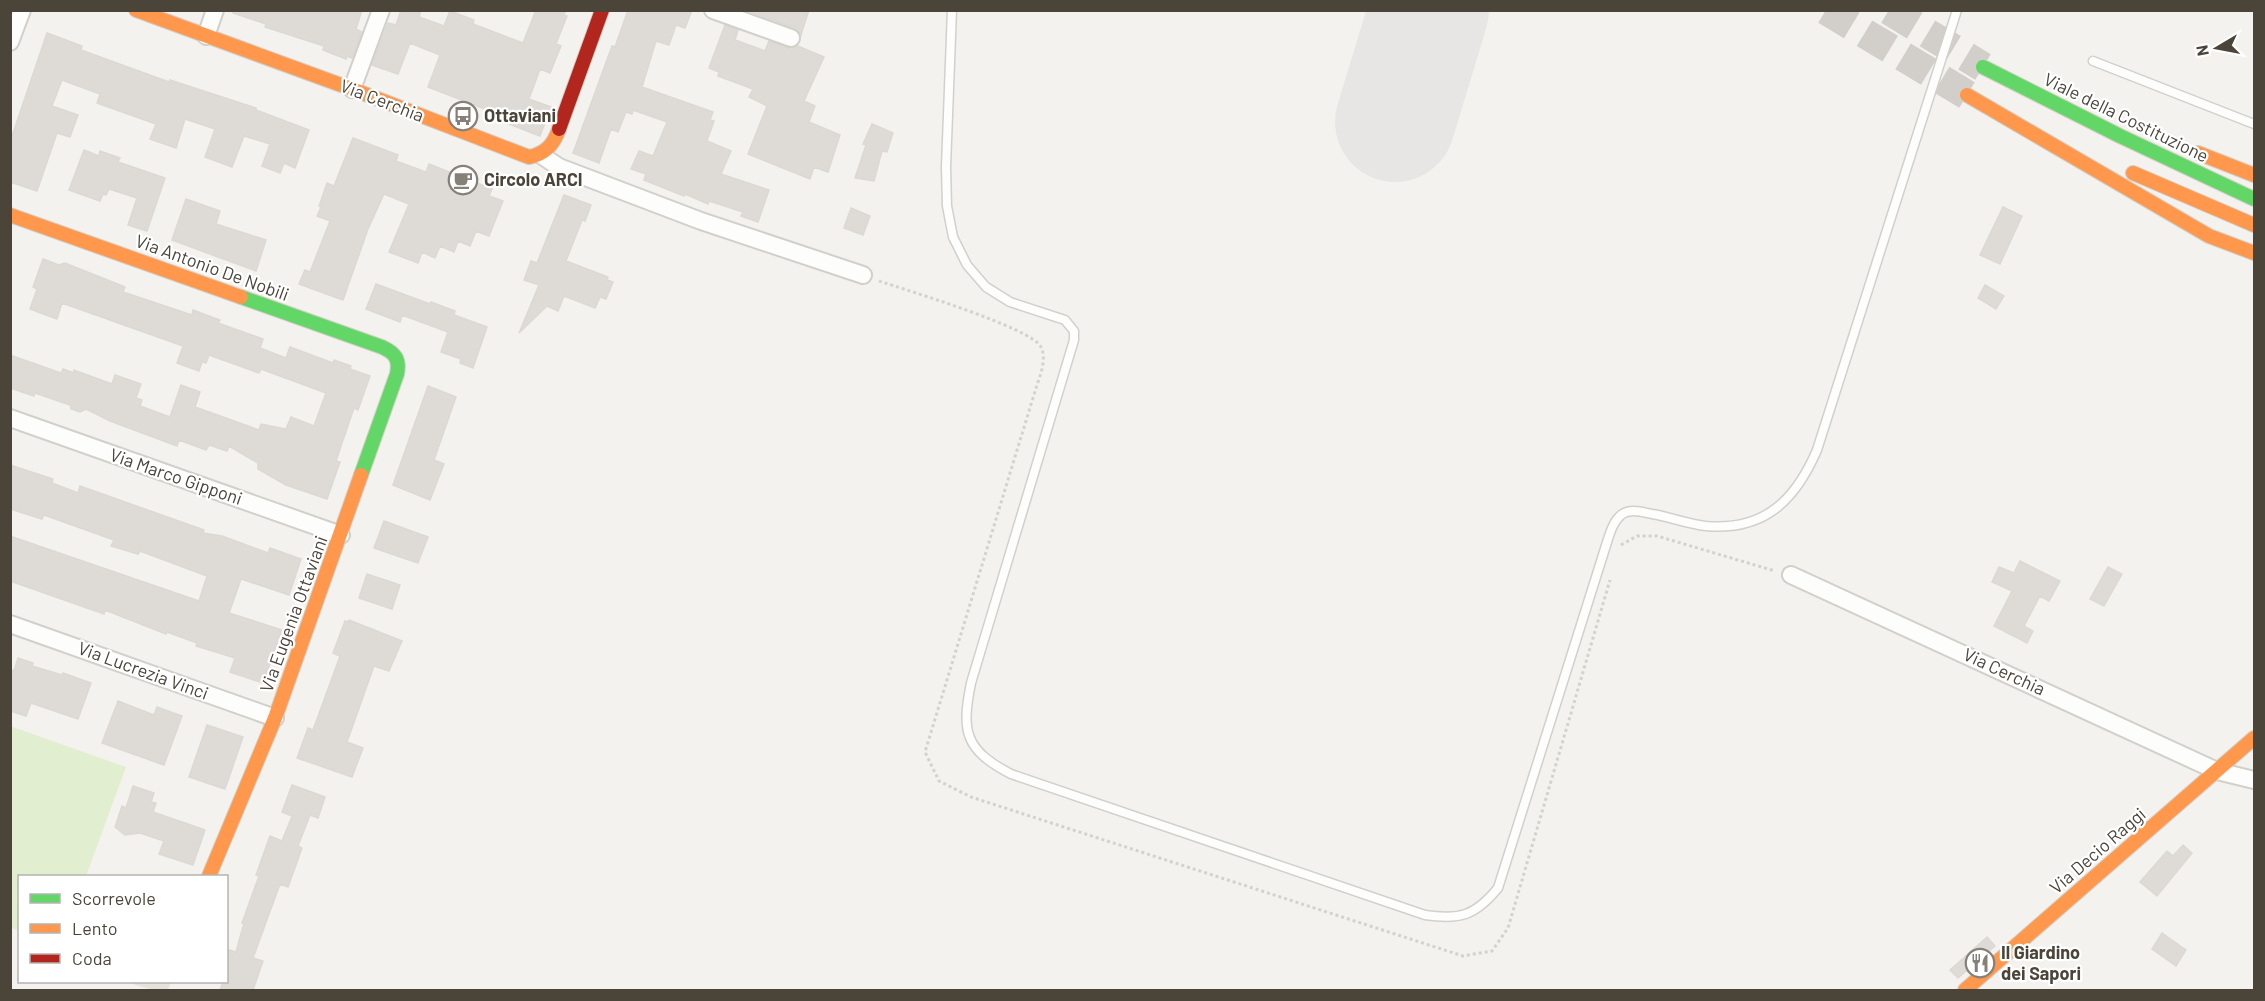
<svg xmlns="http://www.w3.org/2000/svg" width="2265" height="1001" font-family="Barlow,sans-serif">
<rect width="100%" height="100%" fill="#f4f2ee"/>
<path fill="#e1eecf" d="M10,726L126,767L86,876H20L19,931L10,927Z"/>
<path fill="#e6e3df" d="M126,982H171L168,990H153Z"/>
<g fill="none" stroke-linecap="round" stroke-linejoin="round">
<path stroke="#e8e6e4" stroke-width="120" d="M1395,122L1429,10"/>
</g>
<path fill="#dedbd6" stroke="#dcd9d4" stroke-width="1.5" d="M233,10H362L356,29L362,32L352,58L347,56L346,59L323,50L324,46L265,27L266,24L233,13Z
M401,10H421L419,17L444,26L450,11L474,20L473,24L523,43L536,10H566L564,15L567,16L556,44L561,46L550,73L540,69L529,99L551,107L540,136L501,121L503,116L428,87L440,55L410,43L398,74L372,65L388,23L396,25Z
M628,10H692L685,28L676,25L669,45L656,41L642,87L713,112L710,120L714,121L707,141L731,151L721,174L769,190L758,222L741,216L743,212L709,201L708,204L685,194L684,196L644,180L646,174L631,169L639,151L653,156L667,122L633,110L632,114L626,112L618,132L611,129L599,163L573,153L612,46L615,47Z
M745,10H809L801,35L795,28Z
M725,25L738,30L735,40L765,51L769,41L788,48L798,46L824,57L804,101L815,106L809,122L840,135L828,172L814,167L810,179L748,154L767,106L749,97L753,89L718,76L719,72L709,68Z
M47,33L82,46L81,50L169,82L170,80L256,108V110L309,130L295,168L284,163L280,173L262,166L270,144L244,136L232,167L205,157L215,129L185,119L176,148L150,139L156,124L97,103L100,94L62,80L52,106L78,115L70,137L57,133L37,191L10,182V142Z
M872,124L893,133L887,152L882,151L874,181L855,178L866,145L863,144Z
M353,138L398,155L396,161L426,172L429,164L492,189L489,196L503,201L489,236L476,231L470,246L458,241L454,252L440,246L435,258L422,252L418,263L389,252L409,204L384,194L368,229L343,300L299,284L305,270L310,272L330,221L317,216L321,207L319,206L327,183L334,186Z
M84,150L99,156L100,151L120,158L118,162L165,178L147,231L128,225L137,198L109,189L106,195L103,194L100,201L69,190Z
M564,195L591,205L585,221L582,220L566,261L608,277L607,280L613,282L606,299L600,297L595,308L564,296L558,311L547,306L519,333L539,285L524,280L531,261L537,263Z
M186,199L220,211L216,224L266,240L256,271L172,240Z
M2003,207L2022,216L2000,264L1980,255Z
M851,208L870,216L863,235L844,228Z
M43,259L59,265L65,263L125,287L123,292L192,315L193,310L220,320L218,323L263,339L260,348L286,358L290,347L333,363L334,360L351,366L350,369L370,376L358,410L354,408L342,443L336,461L340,462L327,499L286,485L258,469V463L229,446L227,451L209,445L206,450L179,440L177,446L110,421L86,409L80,412L71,409L70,405L35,393L34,396L10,388V355L61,373L63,369L74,373V370L112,384L115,375L141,384L136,398L142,400L140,406L170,417L181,385L200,392L195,407L259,430L261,424L286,429L291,417L314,426L326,393L261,369L259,373L209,355L206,363L202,362L199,371L177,363L183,346L62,303L57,319L30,309L37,289L33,287Z
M376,284L430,304L431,302L455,311L454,315L487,327L473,368L460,363L461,359L441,352L448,332L402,315L400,322L366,309Z
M1985,285L2004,296L1996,309L1978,298Z
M428,386L456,397L434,460L444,464L430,500L393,485Z
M10,465L53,479L52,483L78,493L80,486L204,530L203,533L222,536L268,553L270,548L301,559L289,595L241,579L229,613L282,630L263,683L230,672L235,658L196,646L197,643L167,632L166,634L105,610L104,614L10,581V536L199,601L207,576L140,551L138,554L111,546L114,540L44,515L42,519L10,509Z
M384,521L428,537L418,563L374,548Z
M2020,561L2060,581L2049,601L2040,596L2024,626L2033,631L2027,643L1994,626L2012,591L1992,582L1999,567L2014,573Z
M2108,567L2122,574L2104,606L2090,599Z
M367,574L400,585L392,609L359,598Z
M349,620L402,641L389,671L374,666L347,742L363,748L352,777L297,758L308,728L313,730L340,656L333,653L345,621L348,622Z
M18,658L33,663L32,666L62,675L63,673L91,683L78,719L31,703L26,716L10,711V669L14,671Z
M118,701L154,715L157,707L182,716L164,765L102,743Z
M207,725L243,737L225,789L189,777Z
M292,785L325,797L318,818L310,815L298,846L302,848L288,887L280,884L253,958L263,961L253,990H220L223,981H226V949L236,952L244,923H242L259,876L256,875L270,836L282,841L292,816L282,812Z
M133,786L154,793L151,802L156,803L153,812L205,830L193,865L159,854L164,841L140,833L125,835L115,827L122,806L126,808Z
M2183,845L2192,853L2157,896L2140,882L2167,851L2173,856Z
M2162,933L2186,950L2176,966L2152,949Z
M1987,937L1995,946L1958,978L1950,970Z"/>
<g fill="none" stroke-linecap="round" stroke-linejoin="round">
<path stroke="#d2cfca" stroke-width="30" stroke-dasharray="30 15" stroke-linecap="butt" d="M1826,10L1967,95
M1889,10L1983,67"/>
<g stroke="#d2d0cb" stroke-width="11">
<path id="lane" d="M952,10L946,167L947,206L953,237L967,265L986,287L1010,302L1065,320L1074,331V340L971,683C961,732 965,750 1011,774L1425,915C1460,920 1475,916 1498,888L1608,539C1611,530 1614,521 1621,515C1630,508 1642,512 1652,514C1670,517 1688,524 1706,526C1764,531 1795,501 1817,450L1957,10
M2093,61L2254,124"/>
</g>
<g stroke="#d2d0cb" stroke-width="20">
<path id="street" d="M713,10L791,38
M206,36L215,10
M10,42L22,10
M352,89L381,10
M541,155L559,167L701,221L863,275
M10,418L341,535
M1791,575L2217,771L2254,780
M10,624L275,718"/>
</g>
<g stroke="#d3cfc5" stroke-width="16">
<path id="fast" d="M1983,67L2120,136L2254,199
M241,297L382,347C395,353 400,359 397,374L361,475"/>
</g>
<g stroke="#d3cfc5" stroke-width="16">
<path id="slow" d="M136,10L352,89L529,157C546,154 554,144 559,129
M1967,95L2209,236L2254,253
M2198,153L2254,175
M2133,173L2254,225
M10,215L241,297
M209,876L275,718L361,475
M1965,990L2254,738"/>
</g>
<g stroke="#d3cfc5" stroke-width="16">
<path id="jam" d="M559,129L602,10"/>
</g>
<path stroke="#d3d2cc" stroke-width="3" stroke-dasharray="3 3" stroke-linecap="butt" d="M879,281C906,290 1032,328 1041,347C1047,359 1040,376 1036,388L925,752L939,781L971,797L1463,956L1492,951L1508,928L1610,580
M1621,545L1637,536H1657L1775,571"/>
<use href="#lane" stroke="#fdfdfc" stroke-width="8"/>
<use href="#street" stroke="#fdfdfc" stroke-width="16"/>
<use href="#fast" stroke="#63d668" stroke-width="14"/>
<use href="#slow" stroke="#ff974d" stroke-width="14"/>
<use href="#jam" stroke="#b3261e" stroke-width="14"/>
</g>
<defs>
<g id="bus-ring" transform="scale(1.5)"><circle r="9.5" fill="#fff" stroke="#868178" stroke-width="1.5"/><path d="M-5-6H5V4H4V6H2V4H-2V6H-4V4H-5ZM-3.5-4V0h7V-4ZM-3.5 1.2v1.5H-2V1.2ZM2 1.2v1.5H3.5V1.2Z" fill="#868178"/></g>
<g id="cafe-ring" transform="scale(1.5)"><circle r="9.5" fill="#fff" stroke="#868178" stroke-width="1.5"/><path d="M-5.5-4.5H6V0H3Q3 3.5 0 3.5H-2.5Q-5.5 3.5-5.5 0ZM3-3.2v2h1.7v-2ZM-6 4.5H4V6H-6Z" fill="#868178"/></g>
<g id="restaurant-ring" transform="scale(1.5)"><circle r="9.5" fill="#fff" stroke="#868178" stroke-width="1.5"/><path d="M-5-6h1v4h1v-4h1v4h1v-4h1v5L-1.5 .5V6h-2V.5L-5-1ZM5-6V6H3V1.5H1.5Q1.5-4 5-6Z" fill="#868178"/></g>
</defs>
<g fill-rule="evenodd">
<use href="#bus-ring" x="463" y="116"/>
<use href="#cafe-ring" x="463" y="180"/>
<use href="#restaurant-ring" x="1980" y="963"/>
</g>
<g text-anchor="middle" stroke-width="4.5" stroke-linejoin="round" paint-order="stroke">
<g font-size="18" fill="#4b4439" stroke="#fff">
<text transform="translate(382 101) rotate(21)" y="6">Via Cerchia</text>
<text transform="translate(2126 118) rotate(26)" y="6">Viale della Costituzione</text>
<text transform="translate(212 268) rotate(20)" y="6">Via Antonio De Nobili</text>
<text transform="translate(176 477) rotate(19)" y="6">Via Marco Gipponi</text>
<text transform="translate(294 614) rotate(-70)" y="6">Via Eugenia Ottaviani</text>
<text transform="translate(143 671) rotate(20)" y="6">Via Lucrezia Vinci</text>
<text transform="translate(2004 672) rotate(25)" y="6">Via Cerchia</text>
<text transform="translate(2098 851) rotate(-41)" y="6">Via Decio Raggi</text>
</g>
<g font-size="18" font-weight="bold" fill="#4b4439" stroke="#fff" text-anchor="start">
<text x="484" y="122">Ottaviani</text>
<text x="484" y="186">Circolo ARCI</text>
<text x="2001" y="959">Il Giardino<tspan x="2001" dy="21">dei Sapori</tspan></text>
</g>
</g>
<rect width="2265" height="1001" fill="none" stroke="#4b4439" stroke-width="24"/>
<rect x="18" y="875" width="210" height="108" fill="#ffffff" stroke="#b7b4b0" stroke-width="1.5"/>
<rect x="30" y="894" width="30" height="9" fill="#63d668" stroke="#b7b4b0" stroke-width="1.5"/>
<text x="72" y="905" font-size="18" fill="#4b4439">Scorrevole</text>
<rect x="30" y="924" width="30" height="9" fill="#ff974d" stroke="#b7b4b0" stroke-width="1.5"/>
<text x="72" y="935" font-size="18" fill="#4b4439">Lento</text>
<rect x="30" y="954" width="30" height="9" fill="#b3261e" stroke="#b7b4b0" stroke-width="1.5"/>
<text x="72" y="965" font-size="18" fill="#4b4439">Coda</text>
<g transform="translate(2217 48) rotate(260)" stroke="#ffffff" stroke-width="4.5" paint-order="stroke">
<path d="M0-4.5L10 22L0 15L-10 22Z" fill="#4b4439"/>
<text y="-9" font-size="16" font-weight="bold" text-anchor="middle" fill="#4b4439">N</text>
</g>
</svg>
